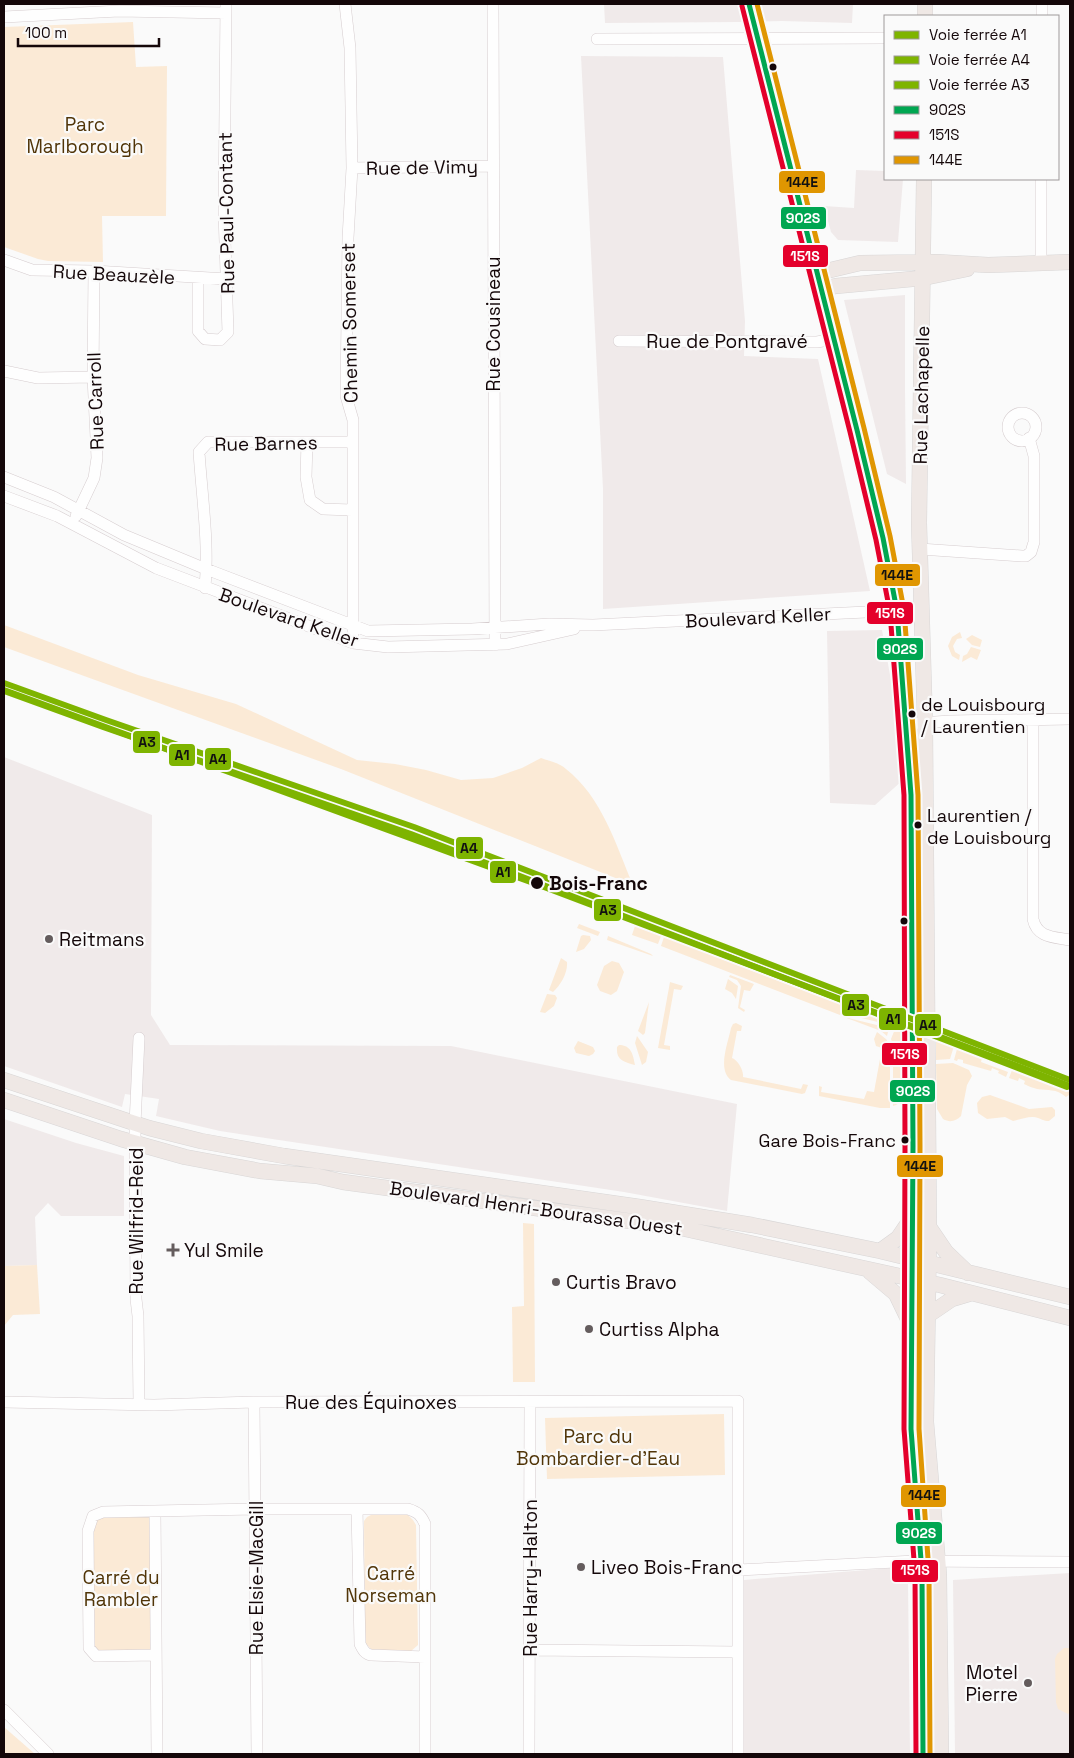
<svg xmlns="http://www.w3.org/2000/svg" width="1074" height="1758" font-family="'Space Grotesk',sans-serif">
<rect width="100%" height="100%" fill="#fafafa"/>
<path fill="#f0eaea" d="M604,4H853L852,23L782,21L739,22L605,23Z
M581,56L723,57L745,321L744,356L818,359L870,591L603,609V489Z
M856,170L885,171V179H903L898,242L838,240L831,232L824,206L854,208Z
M905,295V389L906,484L887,474L844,300Z
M882,630L898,720L903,780L875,805L830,803L827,631Z
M4,757L152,815L151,1015L170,1045L451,1046L737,1104L727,1211L624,1192L220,1131L156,1116L159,1099L125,1094L122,1107L4,1066Z
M4,1119L76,1143L124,1156V1216H61L48,1203L35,1217L37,1265L4,1266Z
M891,1568L903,1571L908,1582L910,1754H743L744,1580Z
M1070,1573V1754H955L953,1580Z"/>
<path fill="#fbead6" d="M133,22L136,67L167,66L166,216H102L103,262L48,261L38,259L4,247V27Z
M4,625L138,675L236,704L357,760L395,764L426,770L461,780L493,778L522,768L541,758C549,761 560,763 566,769C602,797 616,845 633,885L341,769L4,647Z
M960,632L962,638L957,639L953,646L955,652L960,655L959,660L952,656L948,646L952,637Z
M972,635L982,640L980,647L972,645L966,639Z
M971,647L981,650L977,660L971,657L962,662L963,656L967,654Z
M579,924L600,932L598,936L577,928Z
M635,926L661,936L658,944L632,935Z
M583,935L590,936L591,940L584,949L576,952L581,936Z
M608,936L651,954L653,956L607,940Z
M664,937L892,1020L890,1025L841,1013L840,1015L661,946Z
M561,958L567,962C568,972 561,985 553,992L549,990Z
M612,961L619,963L624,972L617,991L611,995L600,991L597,985L604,966Z
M730,975L754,984L750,991L744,990L740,1007L745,1010L744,1012L738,1008L741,986L737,980L729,977Z
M728,979L738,986L736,999L732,993L725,989Z
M670,982L683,986L681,990L674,989L664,1045L670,1046V1050L658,1048Z
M547,994L555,995L557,998L554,1006L545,1013L540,1012Z
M649,1002L645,1033L643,1035L638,1031Z
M844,1017L889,1028L887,1036L881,1031Z
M736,1023L742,1026L741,1031H737L732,1058C738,1060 744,1071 743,1077L801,1089L803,1084L808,1085L805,1093L802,1094L731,1080C717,1070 728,1043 731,1028L733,1024Z
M895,1029L903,1032L904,1043L892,1042L891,1039Z
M877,1032L886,1039L890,1045V1108H880L819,1096V1086L822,1087L821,1092L864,1099L867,1091L874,1092L882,1048L876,1046L874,1039Z
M637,1036L648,1052L646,1062L642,1065L635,1043Z
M578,1041L593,1047L595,1051L593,1054L589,1056L576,1053L574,1048Z
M936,1041L954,1046L950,1059L936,1060Z
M619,1045C631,1045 633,1054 635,1065C623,1062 616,1060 617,1047Z
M893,1046L903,1047C904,1061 910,1103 893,1106Z
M957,1049L982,1058L981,1062L1008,1072L1006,1077L998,1073L999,1071L992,1068L991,1071L963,1063V1060L958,1059L957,1061L954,1060Z
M987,1058L1070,1089V1096L1069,1095L1066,1097C1056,1088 1048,1091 1037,1089C1033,1088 1028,1086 1024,1084L1025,1081L1019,1078L1018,1081L1009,1078L1012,1070L987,1060Z
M953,1063L969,1070L972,1076L967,1085L961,1116C956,1121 950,1123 943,1119L937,1109L936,1064Z
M990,1095L1029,1109L1052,1107L1055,1110V1116L1049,1121C1043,1121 1042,1119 1038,1118C1031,1115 1019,1120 1013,1121L1005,1117L987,1119L978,1113L977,1103L982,1097Z
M523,1223L534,1224L535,1382H513L512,1307L524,1306Z
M37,1265L40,1314L13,1315L4,1326V1266Z
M724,1414L725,1475L547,1479L545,1418Z
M155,1511L156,1655L96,1656L89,1648L93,1516Z
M371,1515H408L413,1520L416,1525L418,1645L410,1652L372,1650L365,1643L364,1521L367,1517Z
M1064,1648H1070V1713L1068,1714L1058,1709L1056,1702L1055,1659L1057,1654Z
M4,1727L35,1754H4Z"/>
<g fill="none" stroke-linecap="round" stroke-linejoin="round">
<g stroke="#d6cdcf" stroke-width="12">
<path id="minor" d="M345,4L350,48L352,168L348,238L346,396L353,420V643
M493,4L495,645
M1042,16V4
M4,17L119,11L226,13
M597,39L885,38
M352,168L493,166
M4,260L32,270L94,271L227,279
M1041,262V179
M198,278V331L205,339L220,340L228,332L224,212L226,4
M619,341L817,342L834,339
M4,371L38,378L93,377
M1008 427a14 14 0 1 1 28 0a14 14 0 1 1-28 0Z
M307,442L306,477L310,500L323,509L352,510
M4,477L54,497L124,535L206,569L368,631L472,629L549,624L593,625L887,611H922
M4,496L57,516L156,568L353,643L388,647L507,644L574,629
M76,516L94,478L97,458L93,377L94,271
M920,549L1022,556H1026L1031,552L1034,542V456L1029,438
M205,588C209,543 202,497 199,452L208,442H353
M1033,720V919C1037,938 1054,937 1070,940
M906,724L950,721L1070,719
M4,1402L154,1405L254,1402L738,1401V1754
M254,1402L257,1754
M139,1404L138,1316L136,1299L135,1124L139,1038
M357,1509L360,1644C363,1650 365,1654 371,1655L425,1657
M155,1511L157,1754
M738,1570L915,1561L1070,1562
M529,1650L738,1652
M156,1655L96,1656L89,1648L88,1531L93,1516L103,1512L255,1509H408C418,1512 421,1515 425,1524V1754
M4,1710L48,1754
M529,1754L530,1402"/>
</g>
<g stroke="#d8d6d6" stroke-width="16">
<path id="major" d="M749,4L857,430L883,538L897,611L911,795L913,1146L911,1429L922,1573L923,1754
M925,16V4
M924,179L919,523L925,723L929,1236L926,1422L939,1575L941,1754
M818,273L860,263L937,262L988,265L1070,262
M822,289L836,286L923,278L967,269
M4,1080L149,1128L201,1141L284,1156L640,1207L752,1225L880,1251L1070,1297
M4,1100L121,1139L185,1157L260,1171L317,1176L343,1182L681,1228L940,1285L1070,1318
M929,1227L946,1252L968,1273
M880,1251L898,1238L913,1216
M870,1272L896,1294L909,1321
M927,1316L952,1299L972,1293"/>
</g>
<use href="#minor" stroke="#fefefe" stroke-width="11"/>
<use href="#major" stroke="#efe8e5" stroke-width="15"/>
<g stroke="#fafafa" stroke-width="9">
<path id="bus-1" d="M749,4L857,430L883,538L897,611L911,795L913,1146L911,1429L922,1573L923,1754"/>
</g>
<g stroke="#fafafa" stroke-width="9">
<path id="bus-2" d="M742,6L850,432L876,540L890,612L904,795L905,1146L904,1429L915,1573L916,1754"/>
</g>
<g stroke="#fafafa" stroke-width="9">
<path id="bus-3" d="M757,4L864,428L890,536L904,610L918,795L920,1146L919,1429L929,1573L930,1754"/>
</g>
<use href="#bus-1" stroke="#00a651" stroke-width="5"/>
<use href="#bus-2" stroke="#e4002b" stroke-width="5"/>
<use href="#bus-3" stroke="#e09601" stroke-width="5"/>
<g stroke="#fafafa" stroke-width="10">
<path id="rail-1" d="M4,690L536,884L1070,1086"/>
</g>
<g stroke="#fafafa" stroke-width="10">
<path id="rail-2" d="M4,683L106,720L414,827L1070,1080"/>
</g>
<g stroke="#fafafa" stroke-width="10">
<path id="rail-3" d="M4,691L103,727L411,834L1067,1087"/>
</g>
<use href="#rail-1" stroke="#7eb400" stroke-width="6"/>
<use href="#rail-2" stroke="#7eb400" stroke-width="6"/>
<use href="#rail-3" stroke="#7eb400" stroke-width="6"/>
</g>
<g fill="#140709" stroke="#fafafa" stroke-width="2">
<circle cx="773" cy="67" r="4.5"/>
<circle cx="912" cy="714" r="4.5"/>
<circle cx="918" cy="825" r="4.5"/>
<circle cx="537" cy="883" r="7"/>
<circle cx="904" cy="921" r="4.5"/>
<circle cx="905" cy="1140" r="4.5"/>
</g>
<g fill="#645c5d" stroke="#fafafa" stroke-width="2">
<circle cx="49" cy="939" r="5"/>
<path d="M170.5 1242.5h5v5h5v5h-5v5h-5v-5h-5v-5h5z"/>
<circle cx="556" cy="1282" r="5"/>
<circle cx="589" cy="1329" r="5"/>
<circle cx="581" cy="1567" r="5"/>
<circle cx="1028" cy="1683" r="5"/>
</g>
<g text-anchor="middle" stroke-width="4.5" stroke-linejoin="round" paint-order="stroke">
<g font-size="18" fill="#140709" stroke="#fafafa" text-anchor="start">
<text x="921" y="711">de Louisbourg<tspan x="921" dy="22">/ Laurentien</tspan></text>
<text x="927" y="822">Laurentien /<tspan x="927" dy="22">de Louisbourg</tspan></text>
<text x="896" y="1147" text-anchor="end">Gare Bois-Franc</text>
</g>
<g font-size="19" fill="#513508" stroke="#fafafa">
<text x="85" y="131">Parc<tspan x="85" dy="22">Marlborough</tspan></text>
<text x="598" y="1443">Parc du<tspan x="598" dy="22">Bombardier-d'Eau</tspan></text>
<text x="391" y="1580">Carré<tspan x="391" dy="22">Norseman</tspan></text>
<text x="121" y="1584">Carré du<tspan x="121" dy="22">Rambler</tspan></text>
</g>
<g font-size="19" fill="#140709" stroke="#fafafa">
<text transform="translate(422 167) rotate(-1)" y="7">Rue de Vimy</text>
<text transform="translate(226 213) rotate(-91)" y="7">Rue Paul-Contant</text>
<text transform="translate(114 274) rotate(3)" y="7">Rue Beauzèle</text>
<text transform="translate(349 323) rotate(-91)" y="7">Chemin Somerset</text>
<text transform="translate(493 324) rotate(-90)" y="7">Rue Cousineau</text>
<text x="727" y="348">Rue de Pontgravé</text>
<text transform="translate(921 395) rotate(-89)" y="7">Rue Lachapelle</text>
<text transform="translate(95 401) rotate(-92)" y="7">Rue Carroll</text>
<text transform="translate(266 443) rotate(-1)" y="7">Rue Barnes</text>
<text transform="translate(289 617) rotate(19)" y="7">Boulevard Keller</text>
<text transform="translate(758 617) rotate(-3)" y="7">Boulevard Keller</text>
<text transform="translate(536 1208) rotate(8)" y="7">Boulevard Henri-Bourassa Ouest</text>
<text transform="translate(136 1221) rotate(-90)" y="7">Rue Wilfrid-Reid</text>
<text x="371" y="1409">Rue des Équinoxes</text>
<text transform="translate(256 1578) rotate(-90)" y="7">Rue Elsie-MacGill</text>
<text transform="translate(530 1578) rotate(-90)" y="7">Rue Harry-Halton</text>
</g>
<g font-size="19" font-weight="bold" fill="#140709" stroke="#fafafa" text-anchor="start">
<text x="549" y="890">Bois-Franc</text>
</g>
<g font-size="19" fill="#140709" stroke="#fafafa" text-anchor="start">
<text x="59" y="946">Reitmans</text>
<text x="184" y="1257">Yul Smile</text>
<text x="566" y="1289">Curtis Bravo</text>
<text x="599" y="1336">Curtiss Alpha</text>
<text x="591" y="1574">Liveo Bois-Franc</text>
<text x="1018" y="1679" text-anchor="end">Motel<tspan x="1018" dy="22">Pierre</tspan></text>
</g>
</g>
<g stroke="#fafafa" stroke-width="2">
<rect x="778" y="170" width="48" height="24" rx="5" fill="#e09601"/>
<rect x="780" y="206" width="47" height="24" rx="5" fill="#00a651"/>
<rect x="782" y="244" width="47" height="24" rx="5" fill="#e4002b"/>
<rect x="874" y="563" width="47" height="24" rx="5" fill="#e09601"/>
<rect x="866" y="601" width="48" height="24" rx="5" fill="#e4002b"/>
<rect x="876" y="637" width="48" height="24" rx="5" fill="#00a651"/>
<rect x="132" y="730" width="29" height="24" rx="5" fill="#7eb400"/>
<rect x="168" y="743" width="28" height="24" rx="5" fill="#7eb400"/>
<rect x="204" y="747" width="28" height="24" rx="5" fill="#7eb400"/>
<rect x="455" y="836" width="29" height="24" rx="5" fill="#7eb400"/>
<rect x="489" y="860" width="28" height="24" rx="5" fill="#7eb400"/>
<rect x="593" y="898" width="29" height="24" rx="5" fill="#7eb400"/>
<rect x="841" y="993" width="29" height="24" rx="5" fill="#7eb400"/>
<rect x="878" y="1007" width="29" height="24" rx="5" fill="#7eb400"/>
<rect x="914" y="1013" width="28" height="24" rx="5" fill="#7eb400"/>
<rect x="881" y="1042" width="47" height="24" rx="5" fill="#e4002b"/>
<rect x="889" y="1079" width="47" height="24" rx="5" fill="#00a651"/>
<rect x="896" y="1154" width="48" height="24" rx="5" fill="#e09601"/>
<rect x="900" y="1484" width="47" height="24" rx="5" fill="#e09601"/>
<rect x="895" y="1521" width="48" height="24" rx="5" fill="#00a651"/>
<rect x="891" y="1559" width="48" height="24" rx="5" fill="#e4002b"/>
</g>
<g font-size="14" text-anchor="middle" font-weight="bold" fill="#fff">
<text x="803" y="223">902S</text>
<text x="805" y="261">151S</text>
<text x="890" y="618">151S</text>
<text x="900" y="654">902S</text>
<text x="905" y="1059">151S</text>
<text x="913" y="1096">902S</text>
<text x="919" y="1538">902S</text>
<text x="915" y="1575">151S</text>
</g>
<g font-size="14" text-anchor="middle" font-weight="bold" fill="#111">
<text x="802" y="187">144E</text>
<text x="897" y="580">144E</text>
<text x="147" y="747">A3</text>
<text x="182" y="760">A1</text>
<text x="218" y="764">A4</text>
<text x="469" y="853">A4</text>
<text x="503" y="877">A1</text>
<text x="608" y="915">A3</text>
<text x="856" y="1010">A3</text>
<text x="893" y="1024">A1</text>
<text x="928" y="1030">A4</text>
<text x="920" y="1171">144E</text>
<text x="924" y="1500">144E</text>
</g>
<rect width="1074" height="1758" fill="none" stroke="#140709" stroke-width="10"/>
<rect x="884" y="15" width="175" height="165" fill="#fafafa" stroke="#9e999a"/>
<rect x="894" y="31" width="25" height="8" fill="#7eb400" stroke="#9e999a"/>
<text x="929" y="40" font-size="15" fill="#140709">Voie ferrée A1</text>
<rect x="894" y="56" width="25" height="8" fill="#7eb400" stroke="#9e999a"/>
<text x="929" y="65" font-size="15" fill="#140709">Voie ferrée A4</text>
<rect x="894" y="81" width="25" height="8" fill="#7eb400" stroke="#9e999a"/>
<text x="929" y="90" font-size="15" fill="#140709">Voie ferrée A3</text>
<rect x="894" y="106" width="25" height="8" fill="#00a651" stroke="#9e999a"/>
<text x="929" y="115" font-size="15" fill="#140709">902S</text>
<rect x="894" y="131" width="25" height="8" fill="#e4002b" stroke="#9e999a"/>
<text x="929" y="140" font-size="15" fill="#140709">151S</text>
<rect x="894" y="156" width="25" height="8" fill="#e09601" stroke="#9e999a"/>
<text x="929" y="165" font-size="15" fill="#140709">144E</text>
<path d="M18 38v8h141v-8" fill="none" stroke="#140709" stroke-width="2.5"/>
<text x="25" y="38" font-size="15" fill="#140709" stroke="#fafafa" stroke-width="4" paint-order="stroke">100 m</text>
</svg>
